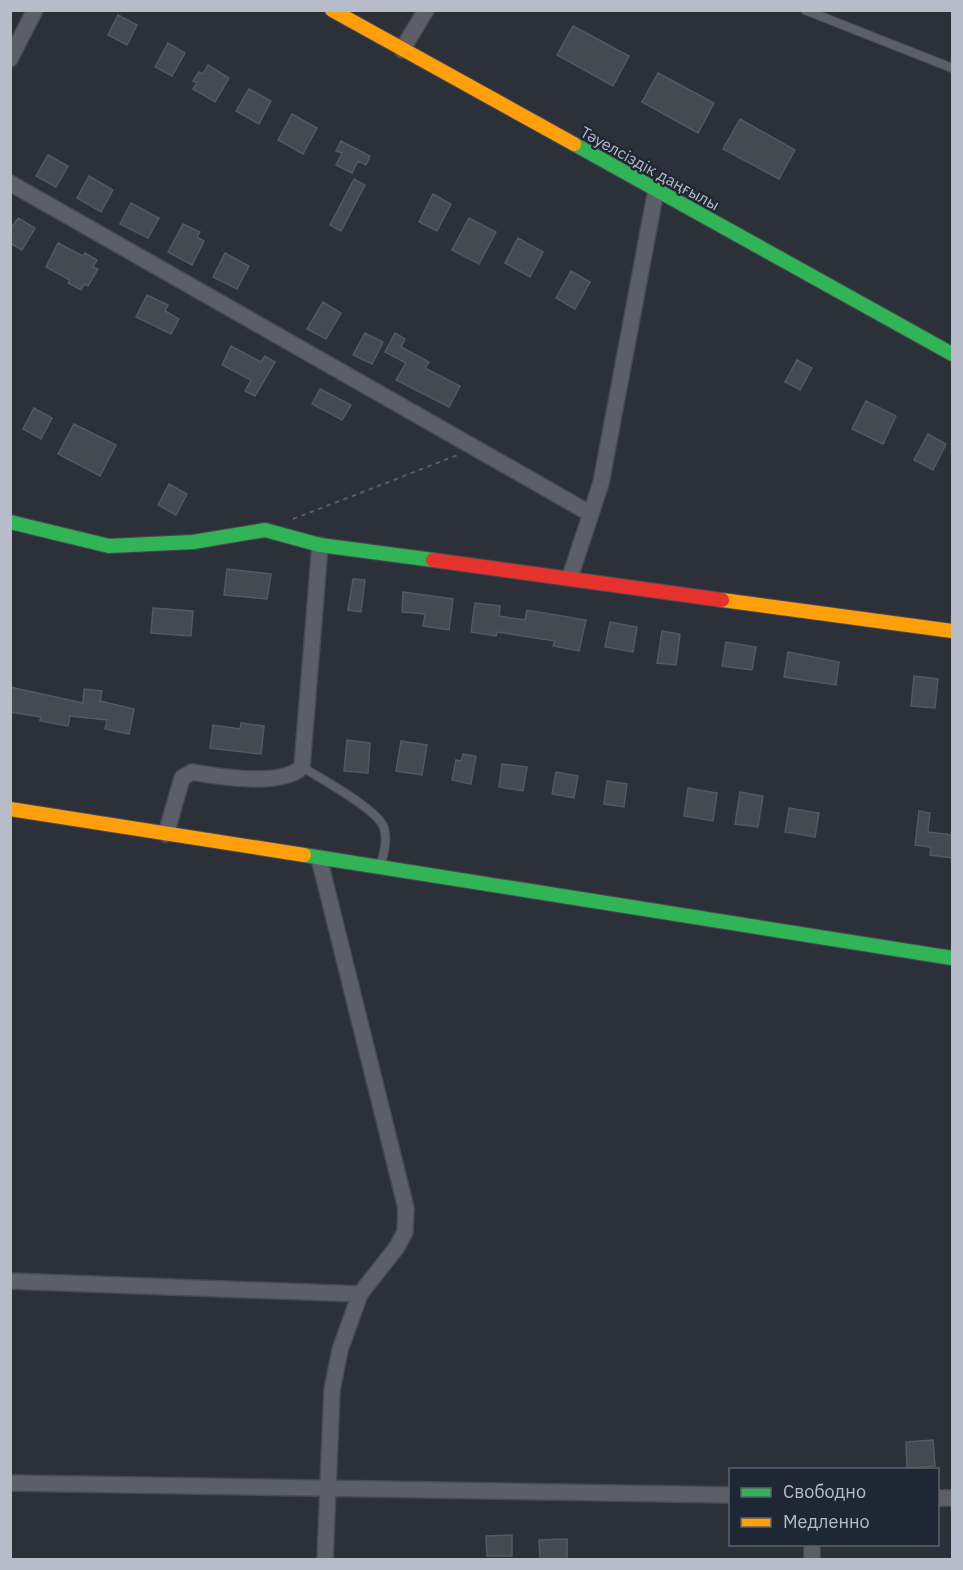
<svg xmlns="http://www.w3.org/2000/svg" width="963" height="1570" font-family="'IBM Plex Sans',sans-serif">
<rect width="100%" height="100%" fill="#2c3039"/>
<path fill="#454950" stroke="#545861" stroke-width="1.5" d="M118,15L137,25L127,45L108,35Z
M573,26L629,56L613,86L557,55Z
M168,43L185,53L172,76L155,67Z
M208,65L229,78L215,102L193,89L197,83L193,81L199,72L203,74Z
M658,73L714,103L698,133L642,102Z
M249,89L271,101L259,124L236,111Z
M292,114L317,128L303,154L278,140Z
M740,119L795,150L779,179L723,149Z
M341,141L370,156L366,165L358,161L352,173L336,165L342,153L336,151Z
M48,155L68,166L56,187L36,176Z
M89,176L113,190L101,212L77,198Z
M354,179L365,185L341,231L330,225Z
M433,194L451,204L437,231L419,222Z
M131,203L159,218L148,238L120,224Z
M18,218L35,228L22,250L10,243V230Z
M469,218L496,232L479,264L452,250Z
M183,224L200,232L197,237L204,241L192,265L168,252Z
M518,238L543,252L530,277L505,263Z
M58,243L83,256L85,253L97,260L93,267L98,269L88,286L84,284L81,290L68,283L70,280L46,267Z
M225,253L249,266L237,289L213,277Z
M571,271L590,282L575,309L556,298Z
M147,295L168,305L165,311L179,319L171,334L136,317Z
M323,302L341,313L326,339L307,329Z
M365,333L383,342L372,364L353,355Z
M395,333L405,339L401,347L429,362L425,368L460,386L449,407L396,380L406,363L385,352Z
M231,346L261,362L265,356L275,362L255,396L245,391L251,380L222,365Z
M797,360L812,368L800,390L785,382Z
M320,389L351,405L342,420L312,404Z
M866,401L896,416L883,444L852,429Z
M34,408L52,418L41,439L23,429Z
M74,424L116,445L100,476L58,454Z
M928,434L946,444L933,470L914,460Z
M169,484L187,494L176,515L158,505Z
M227,569L271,574L267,599L224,595Z
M353,579L365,580L361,612L348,610Z
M403,592L453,599L449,630L423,626L425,614L402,612Z
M475,603L500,606L499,616L525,620L527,610L586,620L579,651L553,646L555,641L497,632L496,636L471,632Z
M153,608L193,611L191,636L151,633Z
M610,622L637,627L633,652L605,647Z
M662,631L680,634L676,665L657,663Z
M726,642L756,647L752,670L722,666Z
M788,652L839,662L836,685L784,677Z
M914,676L938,679L935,708L911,706Z
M10,687L83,703L84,689L102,691L100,701L134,709L129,734L105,729L107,720L70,716L68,726L40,721L41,717L10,712Z
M241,723L264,726L261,754L210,748L213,725L240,729Z
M347,740L370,743L368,773L344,771Z
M401,741L427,745L422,775L396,771Z
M463,754L476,756L471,784L452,780L456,760L461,761Z
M502,764L527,767L523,791L499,787Z
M556,772L578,776L574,798L552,794Z
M607,781L627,784L624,807L604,804Z
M688,788L717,793L713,821L684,816Z
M740,792L763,796L758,827L735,824Z
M789,808L819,813L815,837L785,832Z
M919,811L930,813L928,832L952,835V858L930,855L931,847L915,845Z
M933,1440L935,1466L907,1468L906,1442Z
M512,1535V1556H487L486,1536Z
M567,1539V1560H540L539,1540Z"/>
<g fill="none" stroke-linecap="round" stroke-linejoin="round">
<g stroke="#484b52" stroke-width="10">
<path id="lane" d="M805,10L952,68
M302,767C320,778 379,810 384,828C388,841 383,854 381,866"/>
</g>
<g stroke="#484b52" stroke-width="18">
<path id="street" d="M402,50L426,10
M10,59L35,10
M10,183L591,514
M570,577L601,483L656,190
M166,834L182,778L192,772C220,777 281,787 302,767L320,545
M319,858L406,1208L405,1232L397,1247L360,1294L340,1350L332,1390L325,1560
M10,1281L360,1294
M10,1483L730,1495
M938,1498H952
M812,1560V1544"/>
</g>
<g stroke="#484b52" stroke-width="16">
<path id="fast" d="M574,144L952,354
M10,522L109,546L193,542L265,530L320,545L433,560
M304,855L952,958"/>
</g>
<g stroke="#484b52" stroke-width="16">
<path id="slow" d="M332,10L574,144
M722,600L952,631
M10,809L304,855"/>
</g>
<g stroke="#484b52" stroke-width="16">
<path id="jam" d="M433,560L722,600"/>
</g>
<path stroke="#595e64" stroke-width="2" stroke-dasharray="4.5 4.5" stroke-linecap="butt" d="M293,519L458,455"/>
<use href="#lane" stroke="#5c5f67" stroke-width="8"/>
<use href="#street" stroke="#5c5f67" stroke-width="15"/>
<use href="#fast" stroke="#30b455" stroke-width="14"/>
<use href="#slow" stroke="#ff9f0a" stroke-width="14"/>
<use href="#jam" stroke="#e5322d" stroke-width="14"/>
</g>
<g text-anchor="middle" stroke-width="4.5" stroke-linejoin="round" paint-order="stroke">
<g font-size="16" fill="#b6bcca" stroke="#1f2634">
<text transform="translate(650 168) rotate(29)" y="6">Тәуелсіздік даңғылы</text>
</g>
</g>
<rect width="963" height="1570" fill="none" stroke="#b6bcca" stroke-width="24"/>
<rect x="729" y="1468" width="210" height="78" fill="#1f2634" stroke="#5b6270" stroke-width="1.5"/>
<rect x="741" y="1488" width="30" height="9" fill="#30b455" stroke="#5b6270" stroke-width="1.5"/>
<text x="783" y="1498" font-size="18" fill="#b6bcca">Свободно</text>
<rect x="741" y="1518" width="30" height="9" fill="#ff9f0a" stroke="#5b6270" stroke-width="1.5"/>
<text x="783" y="1528" font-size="18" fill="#b6bcca">Медленно</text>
</svg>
